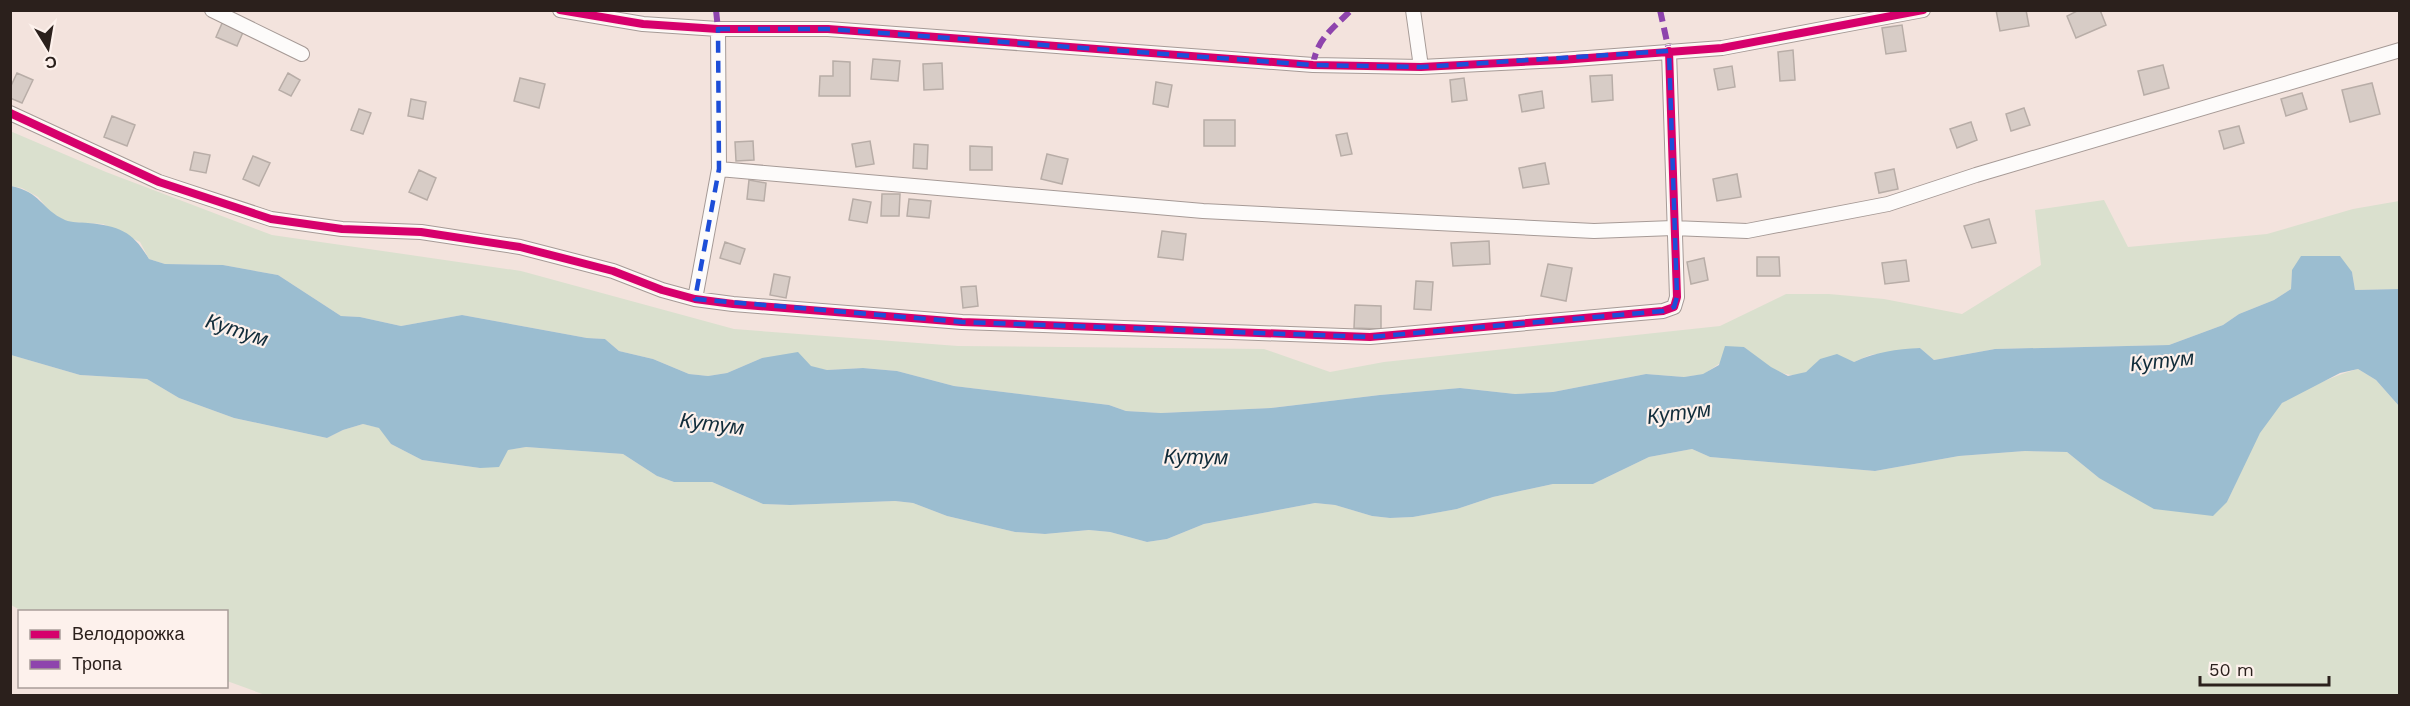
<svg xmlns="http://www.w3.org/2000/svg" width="2410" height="706" font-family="'Work Sans',sans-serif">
<rect width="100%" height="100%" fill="#f3e3dd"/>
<path fill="#dae0ce" d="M10,131L106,172L272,235L521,271L734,329L958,346L1264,349L1330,372L1384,362L1720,326L1786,294H1829L1884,299L1962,314L2041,265L2035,210L2104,200L2128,247L2267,234L2353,209L2399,201V289L2355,290L2352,272L2292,270L2291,289L2274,300L2239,314L2223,325L2169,345L1995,349L1934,360L1920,348L1870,355L1854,362L1820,359C1816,363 1811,369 1806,372C1783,383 1761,360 1744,347L1704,374L1684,377L1646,374L1553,392L1515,394L1460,388L1380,395L1271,408L1161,413L1126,411L1109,405L954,386L897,371L863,368L827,370L762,358L727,373L708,376L689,374L653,359L619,351L605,339L587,338L462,315L401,326L360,317L341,316L278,275L223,265L165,264L149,259L140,242L103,224L68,222L51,213L38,197L22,188L11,186Z
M11,355L80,375L147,379L179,398L234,418L327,438L343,430L363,424L380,428L391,444L422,460L480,468L507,450L526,447L623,454L657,476L674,482H712L763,504L790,505L895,501L913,503L947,516L1015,532L1045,534L1089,530L1110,532L1147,542L1167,539L1204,524L1315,503L1335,505L1372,516L1390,518L1413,517L1457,509L1493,497L1553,484H1593L1649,457L1692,449L1710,457L1875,471L1959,456L2025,451L2067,452L2099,478L2227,502C2242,472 2257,427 2281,404C2293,393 2341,373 2358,369L2376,380L2399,406V695L268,696L227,681L226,612H24L11,605Z"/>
<path fill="#9bbdd0" d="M11,186C41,192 41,209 65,220C72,223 80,222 88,223C120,226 133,232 149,259L165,264L223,265L278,275L341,316L360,317L401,326L462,315L587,338L605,339L619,351L653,359L689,374L708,376L727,373L762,358L798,352L811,366L827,370L863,368L897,371L954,386L1109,405L1126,411L1161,413L1271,408L1380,395L1460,388L1515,394L1553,392L1646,374L1684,377L1703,374L1719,365L1725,346L1744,347L1771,367L1788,376L1806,372L1820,359L1837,354L1854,362C1876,352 1896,349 1920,348L1934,360L1995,349L2169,345L2223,325L2239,314L2274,300L2291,289L2292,270L2301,256H2340L2352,272L2355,290L2399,289V406L2376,380L2358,369L2340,373L2282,403L2260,433L2227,502L2213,516L2154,509L2099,478L2067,452L2025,451L1959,456L1875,471L1710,457L1692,449L1649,457L1593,484H1553L1493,497L1457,509L1413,517L1390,518L1372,516L1335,505L1315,503L1204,524L1167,539L1147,542L1110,532L1089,530L1045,534L1015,532L947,516L913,503L895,501L790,505L763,504L712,482H674L657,476L623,454L526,447L508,450L499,467L480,468L422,460L391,444L379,428L363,424L343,430L327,438L234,418L179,398L147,379L80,375L11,355Z"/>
<path fill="#d7ccc6" stroke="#b8ada7" stroke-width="1.5" d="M1996,10H2026L2029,26L2000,31Z
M2079,10H2100L2106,25L2076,38L2067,16Z
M223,21L244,30L237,46L216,37Z
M1902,25L1906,51L1886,54L1882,28Z
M1793,50L1795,80L1780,81L1778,52Z
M873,59L900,61L898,81L871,79Z
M833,61L850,62V96H819L820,76H833Z
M942,63L943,89L924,90L923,64Z
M2163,65L2169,88L2144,95L2138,71Z
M1732,66L1735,87L1718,90L1714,69Z
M17,73L33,80L22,103L10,98V88Z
M288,73L300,80L291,96L279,90Z
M1612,75L1613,100L1592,102L1590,76Z
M520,78L545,84L539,108L514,101Z
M1464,78L1467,100L1452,102L1450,80Z
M1156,82L1172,85L1168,107L1153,104Z
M2372,83L2380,114L2350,122L2342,90Z
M1542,91L1544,108L1522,112L1519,95Z
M2302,93L2307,109L2286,116L2281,99Z
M411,99L426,102L423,119L408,116Z
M2024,108L2030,125L2011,131L2006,114Z
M359,109L371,113L363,134L351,130Z
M112,116L135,125L127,146L104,137Z
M1204,120H1235V146H1204Z
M1971,122L1977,140L1957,148L1950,129Z
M2239,126L2244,143L2224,149L2219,131Z
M1347,133L1352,154L1341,156L1336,135Z
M753,141L754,160L736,161L735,142Z
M870,141L874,164L856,167L852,144Z
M914,144L928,145L927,169L913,168Z
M970,146L992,147V170H970Z
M194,152L210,155L206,173L190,170Z
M1047,154L1068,159L1062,184L1041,179Z
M253,156L270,163L259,186L243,179Z
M1545,163L1549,184L1523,188L1519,168Z
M1894,169L1898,189L1879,193L1875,173Z
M419,170L436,178L427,200L409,192Z
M1737,174L1741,197L1717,201L1713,179Z
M749,180L766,183L764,201L747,199Z
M882,194H900L899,216H881Z
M853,199L871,202L867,223L849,220Z
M909,199L931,201L929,218L907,216Z
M1989,219L1996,243L1972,248L1964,226Z
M1162,231L1186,234L1183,260L1158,257Z
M1489,241L1490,264L1453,266L1451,243Z
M725,242L745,249L740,264L720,258Z
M1757,257H1779L1780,276H1757Z
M1704,258L1708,280L1691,284L1687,262Z
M1906,260L1909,281L1885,284L1882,263Z
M1548,264L1572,268L1566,301L1541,296Z
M774,274L790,277L786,298L770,295Z
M1416,281L1433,282L1431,310L1414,309Z
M976,286L978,306L963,308L961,287Z
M1355,305L1381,306V329L1354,328Z"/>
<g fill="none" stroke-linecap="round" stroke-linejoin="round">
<g stroke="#a69a96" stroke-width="16">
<path id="street" d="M212,10L302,54
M560,10L643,24L718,29H828L1313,65L1421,67L1561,60L1722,48L1923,10
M1413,10L1421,67
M10,113L159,182L271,219L342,229L421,232L520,247L613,271L662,290L695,299L733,304L962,322L1370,337L1663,311L1674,307L1677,297L1669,51
M719,169L1203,211L1594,231L1673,228L1747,231L1888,204L1976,175L2400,50
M695,299L719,169L718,29"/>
</g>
<use href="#street" stroke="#fdfbfa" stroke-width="14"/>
<path stroke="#8e44ad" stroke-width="6" stroke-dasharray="12 6" stroke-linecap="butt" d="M716,10L718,29
M1660,10L1669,51
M1313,65C1317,38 1333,29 1351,10"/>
<g stroke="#fdf1ec" stroke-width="11">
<path id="cycleway" d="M560,10L643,24L718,29H828L1313,65L1421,67L1561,60L1722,48L1923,10
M10,113L159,182L271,219L342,229L421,232L520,247L613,271L662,290L695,299L733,304L962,322L1370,337L1663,311L1674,307L1677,297L1669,51"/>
</g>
<use href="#cycleway" stroke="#d6006c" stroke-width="8"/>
</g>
<path fill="none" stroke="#1d4ed8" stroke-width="4.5" stroke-dasharray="12 8" stroke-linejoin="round" d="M718,29H828L1313,65L1421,67L1669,51L1677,297L1674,307L1663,311L1370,337L962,322L695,299L719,169Z"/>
<g text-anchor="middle" stroke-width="4.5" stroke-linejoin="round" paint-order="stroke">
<g font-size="21" font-style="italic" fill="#112c3a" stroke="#fdf1ec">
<text transform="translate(237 330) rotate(18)" y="7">Кутум</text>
<text transform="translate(2162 361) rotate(-6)" y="7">Кутум</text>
<text transform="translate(1679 413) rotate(-7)" y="7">Кутум</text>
<text transform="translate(712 424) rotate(7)" y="7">Кутум</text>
<text transform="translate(1196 457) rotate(1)" y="7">Кутум</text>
</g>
</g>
<rect width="2410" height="706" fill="none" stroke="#2b201c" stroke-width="24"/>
<rect x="18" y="610" width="210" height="78" fill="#fdf1ec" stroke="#a99d99" stroke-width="1.5"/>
<rect x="30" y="630" width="30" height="9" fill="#d6006c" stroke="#a99d99" stroke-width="1.5"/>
<text x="72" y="640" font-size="18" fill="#2b201c">Велодорожка</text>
<rect x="30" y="660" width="30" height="9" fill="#8e44ad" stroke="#a99d99" stroke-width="1.5"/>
<text x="72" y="670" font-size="18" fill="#2b201c">Тропа</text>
<g transform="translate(48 48) rotate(169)" stroke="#fdf1ec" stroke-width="4.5" paint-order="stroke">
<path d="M0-4.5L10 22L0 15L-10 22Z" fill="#2b201c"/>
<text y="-9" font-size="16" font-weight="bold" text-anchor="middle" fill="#2b201c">С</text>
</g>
<path d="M2200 676v9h129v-9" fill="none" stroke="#2b201c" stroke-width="3"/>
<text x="2209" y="676" font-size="18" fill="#2b201c" stroke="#fdf1ec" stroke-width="4.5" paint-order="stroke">50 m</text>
</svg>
